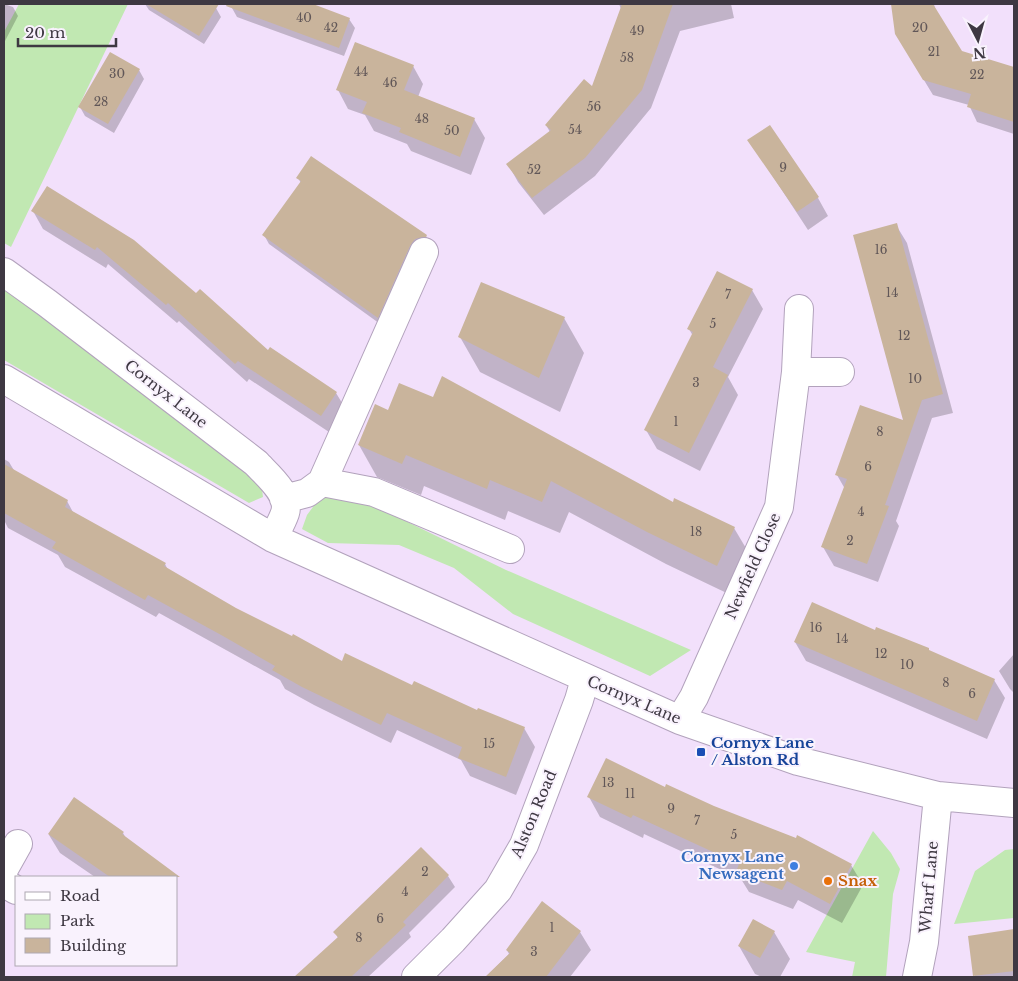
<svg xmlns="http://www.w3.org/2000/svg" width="1018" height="981" font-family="'Libre Baskerville',serif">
<rect width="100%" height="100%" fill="#f2e0fb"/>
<path fill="#c1e8b2" d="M19,4H128L11,247L4,243V32Z
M4,284L249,468L262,489L263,497L249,503L4,360Z
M330,484L506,570L691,650L650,676L513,614L454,568L399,545L328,543L302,529L307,515Z
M873,831L891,853L900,869L893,894L886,977H852L855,962L806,952Z
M1014,849V918L954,924L975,871L1005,850Z"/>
<path fill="#0003" d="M4,4L13,7L18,16L4,43Z
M145,4H210L216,8L221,17L204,44L149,10Z
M234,4H309L349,19L355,28L344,56L237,17L232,8Z
M619,4H731L734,18L680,31L651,108L595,176L544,215L518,182L508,164L550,132L546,125L592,88L621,9Z
M892,4H934L935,9L961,52L1014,68V134L977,122L969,105L933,95L896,34Z
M413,66L423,84L418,97L474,119L485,138L471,175L411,151L407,144L374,131L365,115L348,109L338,90Z
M139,70L144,79L114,133L85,116L80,107Z
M749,140L818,198L828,216L808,230Z
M298,178L426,236L431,245L383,326L269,244L264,235L301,183Z
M33,211L196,295L268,352L336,393L347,411L332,434L249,379L247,382L179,321L177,323L108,264L106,268L43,229Z
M896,225L907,243L953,413L932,418L896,521L899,526L878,582L834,566L823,547L845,489L837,475L904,422Z
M718,273L752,290L763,309L728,377L738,395L700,471L657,449L646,430L693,336L689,329Z
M564,318L584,353L560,412L480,372L460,337Z
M359,445L673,503L734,528L753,560L735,597L666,564L569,512L560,533L508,511L505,520L424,486L421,495L377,477Z
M4,459L9,462L15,472L67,501L74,514L165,564L168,570L236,610L342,662L524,728L535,747L516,795L470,776L461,760L397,730L391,743L314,705L285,689L280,680L235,655L159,613L156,617L65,567L58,555L8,528L4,520Z
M876,631L930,652L994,680L1005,698L987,739L806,661L795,642Z
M1014,654V693L1010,689L999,671Z
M665,789L797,839L851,865L863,885L842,923L798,900L793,909L749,892L741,879L644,834L643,838L600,817L589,797Z
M74,799L123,833L127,840L160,864L168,877H95L60,853L49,835Z
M421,849L448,876L455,887L409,933L411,937L368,977H297L338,938L335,932Z
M1014,931V977H975L970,937Z
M580,932L591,950L570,977H486L509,954L507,950Z
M774,932L790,959L780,977H762L755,974L739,946Z"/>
<path fill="#c9b49c" d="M146,4H219L199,36Z
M227,4H313L350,18L339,48L226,6Z
M622,4H673L642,90L585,158L532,198L506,164L551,130L545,125L584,79L592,86Z
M891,4H933L962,51L1014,67V122L967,107L971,94L923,80L895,34Z
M355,42L414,65L404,90L475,118L460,157L399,132L401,128L362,113L367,102L336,90Z
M110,52L140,69L108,124L78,107Z
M770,125L819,197L797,212L747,140Z
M311,156L427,235L426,237L415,239L410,246L378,318L262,235L301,181L296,178Z
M47,186L134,240L196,293L200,289L268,350L270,347L337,392L321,416L238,361L235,364L168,303L166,305L97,247L95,250L31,211Z
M897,223L943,394L922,400L885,505L889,506L867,564L821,547L847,479L835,475L860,405L903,420L853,235Z
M717,271L753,289L713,367L728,375L689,453L644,430L693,332L687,329Z
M481,282L565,317L539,378L458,337Z
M442,376L673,502L674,498L735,527L717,566L647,532L551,481L542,502L490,480L487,489L406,455L402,464L358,445L375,404L388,410L399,383L433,397Z
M4,464L68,500L65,507L166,563L164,566L236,608L292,636L293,634L342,661L345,653L412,685L414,681L477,710L478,708L525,727L506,777L458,758L462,747L387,713L381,725L302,687L272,670L275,666L223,636L148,595L145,600L52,548L56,542L4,513Z
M812,602L875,630L876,627L929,648V650L995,679L977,721L794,642Z
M606,758L665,787L666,784L714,806L796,838L797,835L852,864L830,904L787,881L782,890L736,872L739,864L633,815L631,818L587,797Z
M74,797L124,832L122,834L180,877H110L48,834Z
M421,847L449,875L403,922L406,925L351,977H294L338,937L333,932Z
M542,901L581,931L546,977H485L510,953L506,950Z
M753,919L775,931L760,958L738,946Z
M1014,929V971L973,976L968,936Z"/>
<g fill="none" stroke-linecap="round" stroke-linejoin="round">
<g stroke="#b2a2bc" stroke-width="30">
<path id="minor" d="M4,272L47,303L256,463C267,475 291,494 285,513C282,522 277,530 273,538
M796,372H840
M4,379L273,538L680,720L798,761L938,796L1014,803
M322,482L374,492L510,549
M284,499L307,493L322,482L424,252
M680,720L694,697L779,507L796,372L799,309
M4,869L18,844
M4,883L16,890
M416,977L453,940L498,890L524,845L579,700L585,679
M917,977L924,942L938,796"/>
</g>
<use href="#minor" stroke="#fff" stroke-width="28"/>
</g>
<rect fill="#1a4fb4" stroke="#f9f2fd" stroke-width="2" x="696" y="747" width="10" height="10" rx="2.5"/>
<circle fill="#3f7fe0" stroke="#f9f2fd" stroke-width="2" cx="794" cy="866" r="5"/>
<circle fill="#e8710a" stroke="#f9f2fd" stroke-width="2" cx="828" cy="881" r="5"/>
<g text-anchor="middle" stroke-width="4" stroke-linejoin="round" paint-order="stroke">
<g font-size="12" fill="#615758">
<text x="304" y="22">40</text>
<text x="331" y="32">42</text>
<text x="920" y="32">20</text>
<text x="637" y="35">49</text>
<text x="934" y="56">21</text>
<text x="627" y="62">58</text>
<text x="361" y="76">44</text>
<text x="117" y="78">30</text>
<text x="977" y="79">22</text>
<text x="390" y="87">46</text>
<text x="101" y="106">28</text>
<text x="594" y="111">56</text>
<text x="422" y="123">48</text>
<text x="575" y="134">54</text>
<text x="452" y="135">50</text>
<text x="783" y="172">9</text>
<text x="534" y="174">52</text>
<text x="881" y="254">16</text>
<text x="892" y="297">14</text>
<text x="728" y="299">7</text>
<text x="713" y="328">5</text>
<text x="904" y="340">12</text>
<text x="915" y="383">10</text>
<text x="696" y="387">3</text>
<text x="676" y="426">1</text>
<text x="880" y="436">8</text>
<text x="868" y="471">6</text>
<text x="861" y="516">4</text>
<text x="696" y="536">18</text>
<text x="850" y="545">2</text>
<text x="816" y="632">16</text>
<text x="842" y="643">14</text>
<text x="881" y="658">12</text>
<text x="907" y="669">10</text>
<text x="946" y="687">8</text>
<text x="972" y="698">6</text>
<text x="489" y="748">15</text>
<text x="608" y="787">13</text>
<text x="630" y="798">11</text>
<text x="671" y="813">9</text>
<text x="697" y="825">7</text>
<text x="734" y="839">5</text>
<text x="425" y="876">2</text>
<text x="405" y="896">4</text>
<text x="380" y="923">6</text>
<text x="552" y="932">1</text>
<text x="359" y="942">8</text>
<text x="534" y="956">3</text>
</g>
<g font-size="15" fill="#3e3842" stroke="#f9f2fd">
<text transform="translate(166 394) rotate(38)" y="5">Cornyx Lane</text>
<text transform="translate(753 566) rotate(-66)" y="5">Newfield Close</text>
<text transform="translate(634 700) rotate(23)" y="5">Cornyx Lane</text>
<text transform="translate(534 814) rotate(-67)" y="5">Alston Road</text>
<text transform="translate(929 887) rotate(-85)" y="5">Wharf Lane</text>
</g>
<g font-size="15" font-weight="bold" fill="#164399" stroke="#f9f2fd" text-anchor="start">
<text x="711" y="748">Cornyx Lane<tspan x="711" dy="17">/ Alston Rd</tspan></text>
</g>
<g font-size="15" font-weight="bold" fill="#366cbe" stroke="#f9f2fd" text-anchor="end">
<text x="784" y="862">Cornyx Lane<tspan x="784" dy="17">Newsagent</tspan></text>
</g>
<g font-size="15" font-weight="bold" fill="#c56008" stroke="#f9f2fd" text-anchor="start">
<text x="838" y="886">Snax</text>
</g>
</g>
<rect width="1018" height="981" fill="none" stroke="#3e3842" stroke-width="10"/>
<rect x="15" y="876" width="162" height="90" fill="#f9f2fd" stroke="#aea8b2"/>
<rect x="25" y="892" width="25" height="8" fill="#ffffff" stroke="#aea8b2"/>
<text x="60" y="901" font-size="15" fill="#3e3842">Road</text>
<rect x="25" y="914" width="25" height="15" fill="#c1e8b2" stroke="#aea8b2"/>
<text x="60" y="926" font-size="15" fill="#3e3842">Park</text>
<rect x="25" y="938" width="25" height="15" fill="#c9b49c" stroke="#aea8b2"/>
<text x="60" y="951" font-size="15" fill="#3e3842">Building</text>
<g transform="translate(978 40) rotate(174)" stroke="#f9f2fd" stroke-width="4" paint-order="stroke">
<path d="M0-4L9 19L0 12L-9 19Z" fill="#3e3842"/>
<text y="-8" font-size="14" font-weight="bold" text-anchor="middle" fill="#3e3842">N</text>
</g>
<path d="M18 38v8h98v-8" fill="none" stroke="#3e3842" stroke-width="2.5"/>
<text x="25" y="38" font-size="15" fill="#3e3842" stroke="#f9f2fd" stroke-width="4" paint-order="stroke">20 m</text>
</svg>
